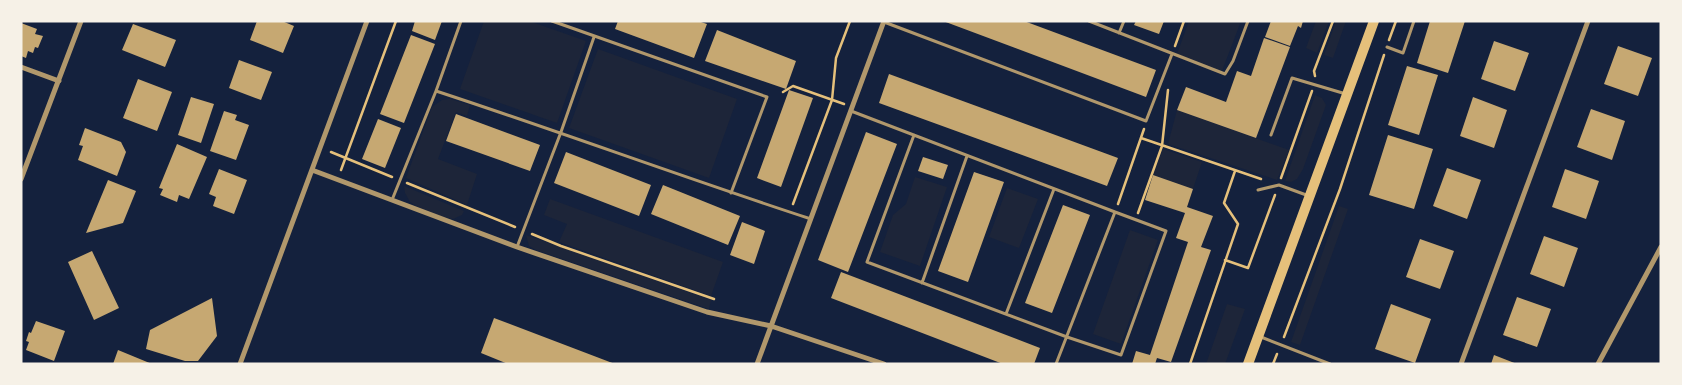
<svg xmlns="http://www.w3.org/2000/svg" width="1682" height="385" font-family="'PT Sans',sans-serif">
<rect width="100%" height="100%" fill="#14213d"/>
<path fill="#1d2539" d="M484,21H529L586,41L557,123L460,89Z
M1189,21H1241L1222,71L1177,54Z
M1316,21H1329L1317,53L1306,48Z
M1336,21H1346L1333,58L1324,55Z
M598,49L737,99L709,178L569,128Z
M1315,95L1322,98L1326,105L1303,169L1297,179L1291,182L1285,181Z
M450,99L470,105L467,116L456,112L438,159L477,174L467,205L406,178L432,107L442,100Z
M1177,110L1289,150L1277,180L1168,144Z
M1163,149L1202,162L1193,189L1153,175Z
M915,177L947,187L920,266L880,252L893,215L906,204Z
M404,186L464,211L462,215L453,219L440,216L416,206L410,202L405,193Z
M1007,188L1038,199L1019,248L989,237Z
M550,199L723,262L711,296L559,242L567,224L544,215Z
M1339,206L1348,209L1300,345L1291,342Z
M1130,230L1158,240L1121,344L1093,334Z
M526,235L711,300L709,309L536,250L529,246Z
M1227,304L1245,309L1225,364H1206Z"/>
<path fill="#c6a872" d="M257,21H282L294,26L283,53L250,40Z
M415,21H442L435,40L412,31Z
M618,21H698L707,24L694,58L615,29Z
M943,21H1024L1156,70L1146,97Z
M1136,21H1164L1159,34L1134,25Z
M1271,21H1303L1301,28L1298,26L1290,46L1265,37Z
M1430,21H1465L1448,73L1417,63Z
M21,23L37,29L35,34L43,36L38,48L35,47L33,53L28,51L26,58L21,56Z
M133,24L176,40L165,67L122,50Z
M717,30L796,61L786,89L705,61Z
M411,35L435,44L404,123L380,114Z
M1264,38L1290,47L1256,138L1177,110L1186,87L1226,102L1237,71L1251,76Z
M1494,41L1529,53L1515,91L1481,79Z
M1618,46L1652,58L1638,96L1604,84Z
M239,60L272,72L261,100L229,88Z
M1407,66L1438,75L1419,135L1388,125Z
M889,74L1118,158L1107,186L879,103Z
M138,79L172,92L157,131L123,118Z
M789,90L813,98L781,187L757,178Z
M191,97L214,104L201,143L178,135Z
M1473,97L1507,110L1494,148L1460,136Z
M1591,109L1625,121L1612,160L1577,147Z
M224,111L237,115L235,120L249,125L236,160L210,151Z
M456,114L540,145L530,171L446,141Z
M378,119L401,128L385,168L362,159Z
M85,128L121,142L126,152L117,176L78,160L83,146L79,145Z
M866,132L897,144L848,272L818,260Z
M1388,135L1433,149L1414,209L1369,195Z
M177,144L207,157L189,199L179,195L177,202L160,195L163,189L159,188Z
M566,152L651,185L639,216L554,183Z
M923,157L948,165L943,179L918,171Z
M1447,168L1481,180L1467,219L1433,206Z
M219,169L247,180L234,214L213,206L216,197L209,194Z
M1565,169L1599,181L1586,219L1552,207Z
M974,172L1004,182L968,282L938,271Z
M1153,175L1193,189L1187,207L1213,216L1201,247L1211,250L1171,362L1157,358L1155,364H1132L1136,351L1150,355L1188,242L1176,238L1185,213L1145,200Z
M108,180L136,191L123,223L86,233Z
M663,185L740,216L728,245L651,214Z
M1063,205L1090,215L1052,313L1025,303Z
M742,222L765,231L754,264L730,255Z
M1544,236L1578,248L1564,287L1530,274Z
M1420,239L1454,251L1440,289L1406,277Z
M92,251L119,308L94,320L68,262Z
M841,272L1040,348L1034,364H1003L831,298Z
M1517,297L1551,309L1537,347L1503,335Z
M212,298L217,336L198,361H185L146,349L150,330Z
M1391,304L1431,319L1415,363L1375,349Z
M494,318L615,364H508L481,353Z
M36,321L65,331L54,361L26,350L29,342L26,341L29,332L31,333Z
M118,350L152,364H113Z
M1494,355L1517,364H1491Z"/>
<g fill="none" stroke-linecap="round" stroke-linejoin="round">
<path stroke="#e5c07b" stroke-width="2.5" d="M1389,40L1396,21
M1175,46L1184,21
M1315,76L1314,71L1333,21
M783,92L793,86L844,104
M1141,138L1261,179
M331,152L392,177
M341,170L396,21
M1281,178L1312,91
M407,183L515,227
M793,204L832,100L836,58L850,21
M1118,204L1144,129
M1138,213L1162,146L1168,90
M532,234L561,246L714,299
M1225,260L1248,268L1275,195
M1284,337L1340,189L1384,55
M1190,364L1238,224L1224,203L1235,171
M1273,364L1277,354"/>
<path stroke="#b1986c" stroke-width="3" d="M552,21L767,97L731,193
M1089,21L1225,74L1233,61L1248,21
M884,22L1146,121L1172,54
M1119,33L1124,21
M1387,47L1403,53L1414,21
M436,91C561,132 685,178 811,219
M851,111L1115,212L1056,364
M914,135L867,262L1067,337L1121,355L1166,231L1115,212
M1271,135L1292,78L1346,94
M1258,190L1279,185L1309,196
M392,200L436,91L461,21
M517,247L561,132L594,37
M922,283L967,156
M1006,314L1054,189
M1261,337L1330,364"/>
<path stroke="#b1986c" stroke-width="5" d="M21,67L59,81
M312,170L517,247L707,312L771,326L884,364
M21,179L81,21
M240,364L367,21
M757,364L884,21
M1461,364L1588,21
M1598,364L1661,247"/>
<path stroke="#e5c07b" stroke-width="10" d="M1248,364L1374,21"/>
</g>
<rect width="1682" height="385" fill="none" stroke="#f6f1e7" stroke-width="45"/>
</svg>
